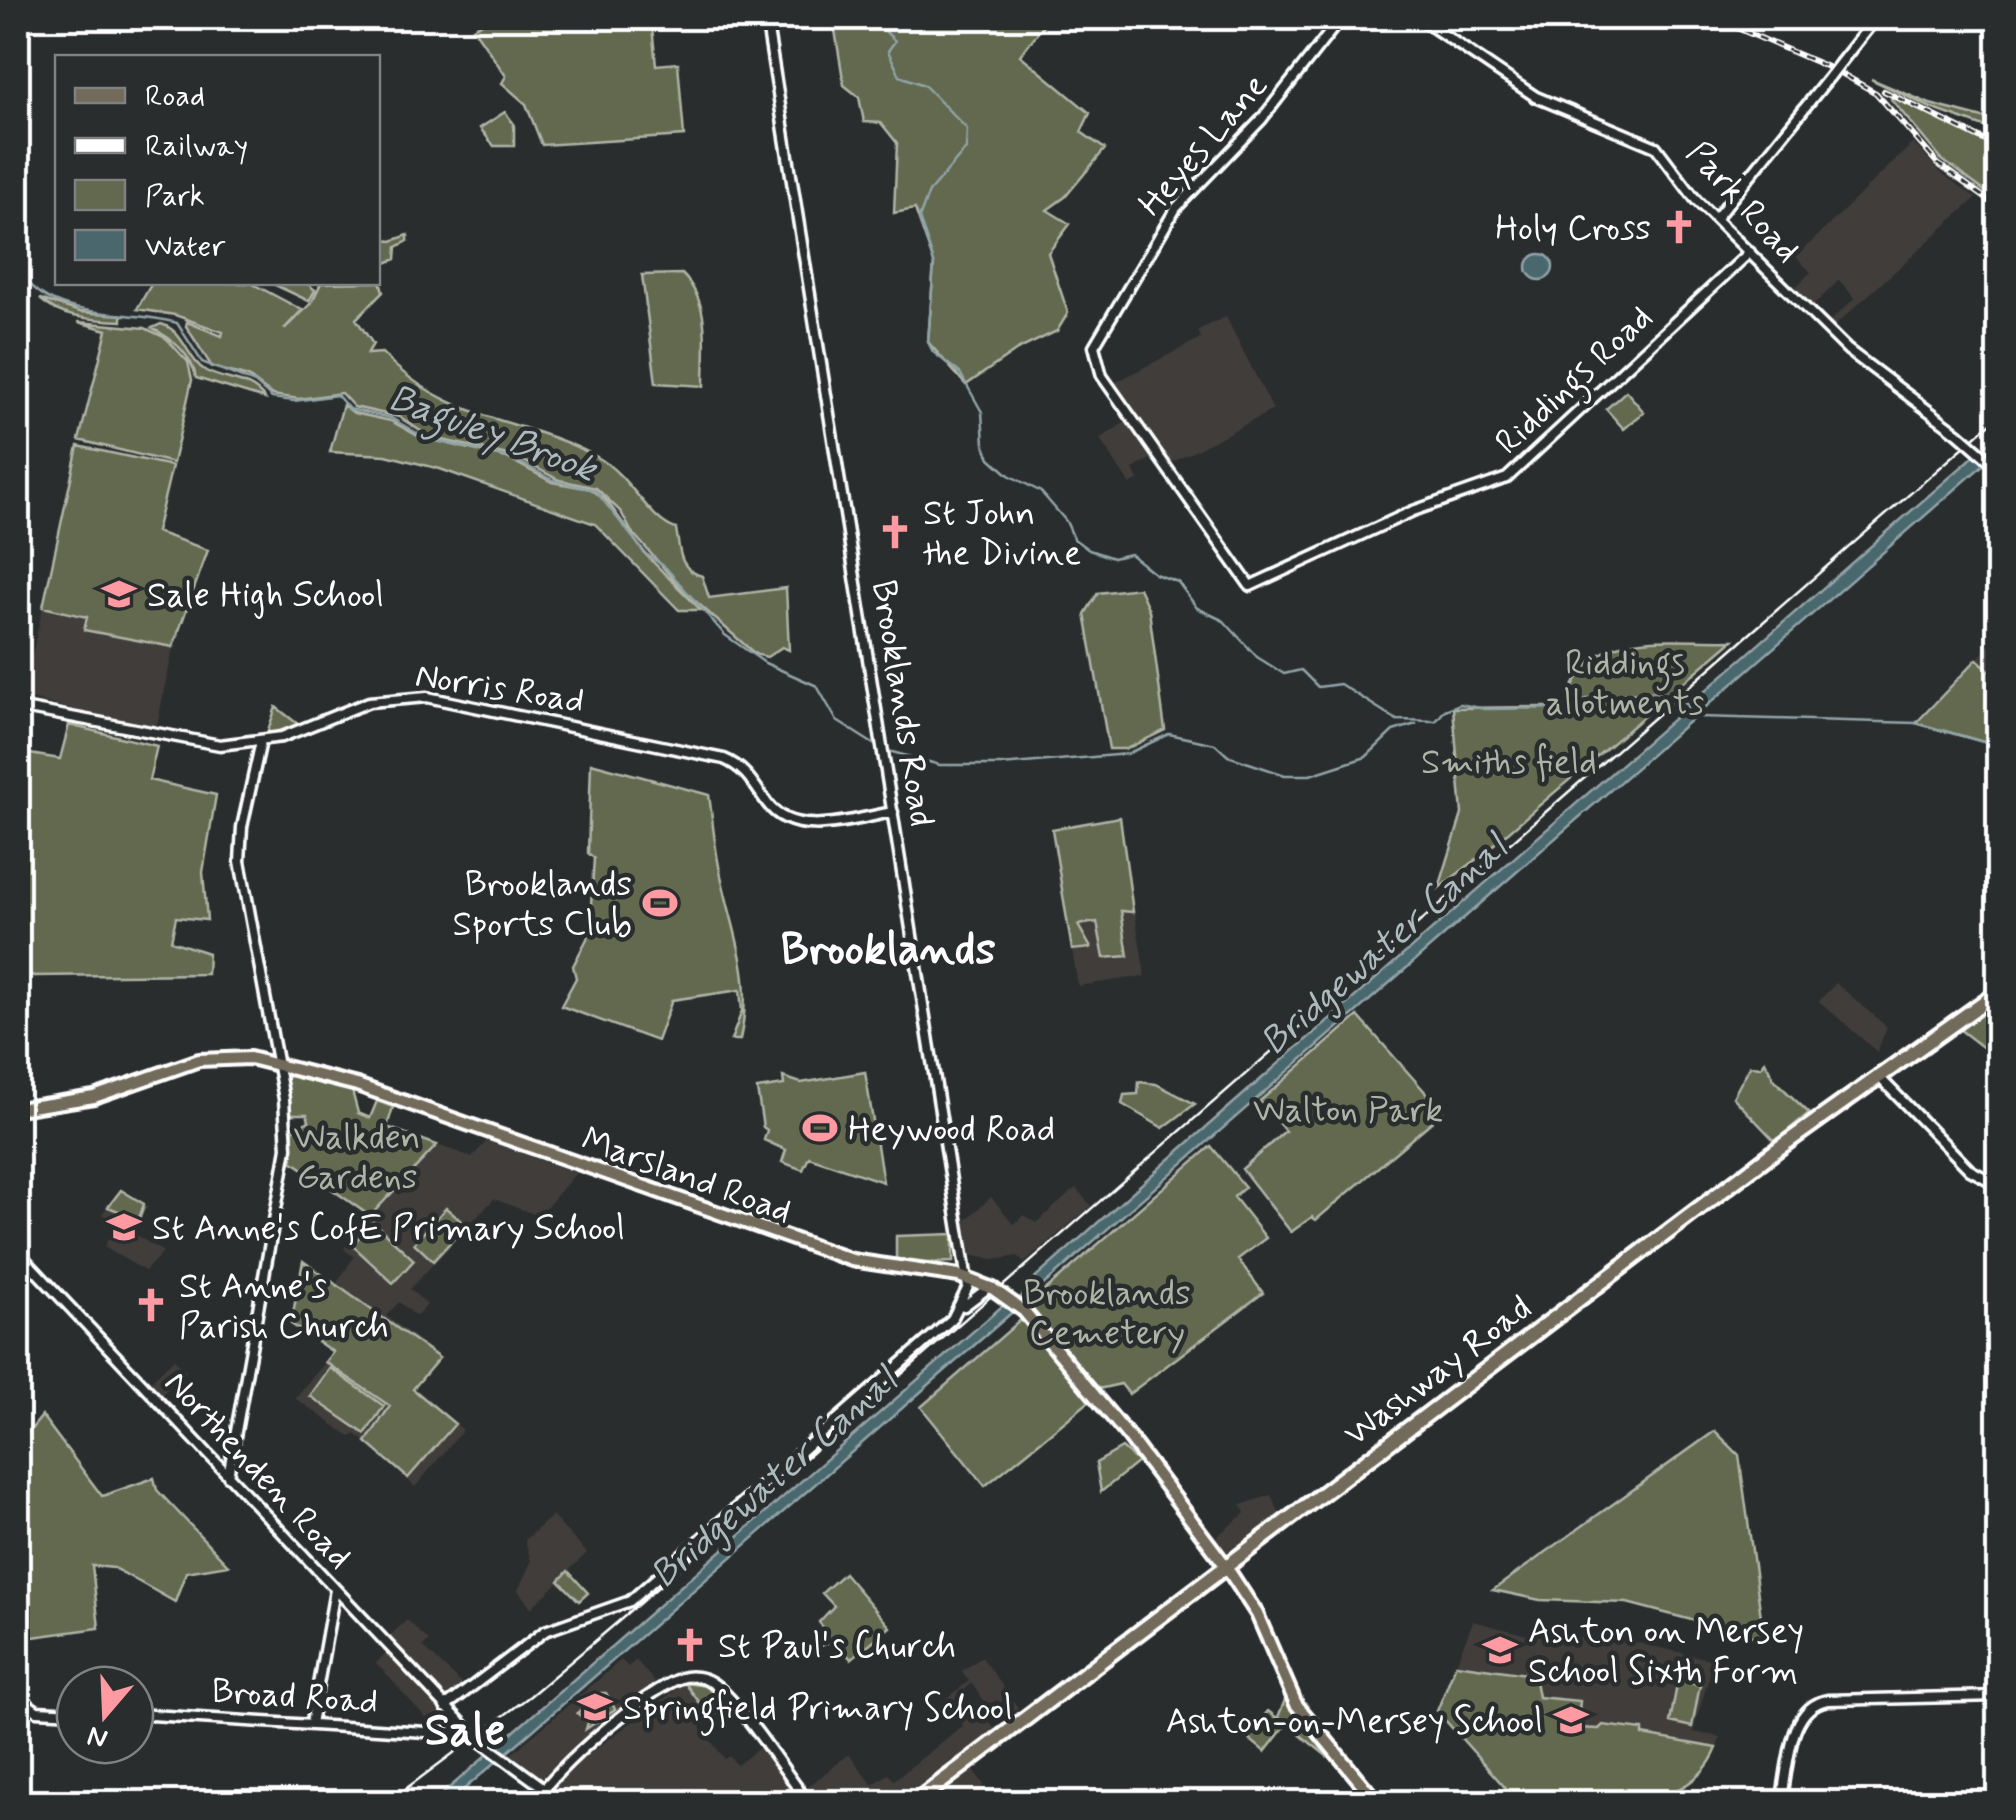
<svg xmlns="http://www.w3.org/2000/svg" width="2016" height="1820" font-family="Mynerve,sans-serif">
<rect width="100%" height="100%" fill="#2a2d2e"/>
<filter id="ink" filterUnits="userSpaceOnUse"><feTurbulence type="fractalNoise" baseFrequency=".01" numOctaves="2"/><feDisplacementMap in="SourceGraphic" scale="20" xChannelSelector="R" yChannelSelector="G"/><feConvolveMatrix kernelMatrix="1 2 1 2 8 2 1 2 1" color-interpolation-filters="sRGB"/></filter>
<g filter="url(#ink)">
<path fill="#403e3b" d="M1913,143L1940,172L1976,198L1832,328L1828,323L1855,298L1839,280L1812,307L1794,289L1811,272L1796,257Z
M1226,317L1273,410L1171,463L1112,384L1201,338L1198,330Z
M1127,421L1152,458L1133,469L1138,480L1130,485L1100,439Z
M78,446L172,466L156,532L208,550L173,649L156,730L23,697Z
M1998,636V678L1977,659Z
M1120,817L1145,976L1078,986L1052,829Z
M1836,983L1887,1027L1877,1052L1819,1001Z
M487,1141L576,1173L539,1216L494,1199L410,1289L427,1305L420,1313L416,1316L399,1302L386,1316L442,1358L415,1388L463,1430L415,1487L366,1442L355,1434L351,1437L295,1398L333,1353L291,1324L303,1261L337,1283L354,1257L344,1249L348,1243L437,1145L472,1157Z
M1076,1188L1091,1206L1024,1263L1018,1256L994,1260L970,1255L964,1222L991,1197L1014,1224L1024,1215L1036,1223Z
M121,1190L148,1207L130,1231L163,1252L145,1271L104,1247L117,1224L102,1214Z
M174,1359L186,1371L160,1396L147,1385Z
M1271,1495L1280,1514L1226,1554L1215,1538L1245,1513L1241,1505Z
M552,1516L587,1553L568,1571L588,1593L579,1601L559,1582L531,1608L518,1590L531,1562L525,1540Z
M407,1620L429,1641L423,1647L465,1687L440,1709L450,1721L448,1726L436,1729L376,1663L391,1648L384,1641Z
M1473,1621L1527,1635L1625,1640L1714,1660L1693,1732L1721,1737L1709,1766L1698,1777L1649,1802H1518L1437,1711Z
M982,1657L1018,1708L1009,1715L997,1700L988,1706L971,1683L949,1707L944,1700L969,1681L962,1671Z
M621,1660L628,1667L636,1660L658,1686L567,1758L574,1765L685,1683L711,1718L700,1727L725,1759L729,1756L737,1765L759,1748L801,1802H538L554,1784L508,1757Z
M977,1705L995,1730L897,1802H816L805,1789L849,1754L873,1785L888,1774L894,1780L963,1726L959,1718Z
M973,1769L984,1785L980,1792L984,1802H929Z"/>
<path fill="#62694f" stroke="#b0b4a7" stroke-width="2.5" d="M491,18H651L656,65L678,63L684,136L542,145L526,104L502,83L506,76L473,28Z
M833,18H1033L1043,26L1020,55L1090,113L1081,132L1105,149L1065,197L1047,210L1070,224L1048,253L1068,313L1057,331L1017,350L966,385L928,342L934,263L915,209L894,213L897,143L881,123L864,122L859,97L844,85Z
M1871,79L1930,104L1998,122V132L1931,108Z
M1894,96L1998,149V201L1941,159L1891,99Z
M505,112L514,124V146H494L480,128Z
M408,235V241L397,247L396,259L378,266V239L392,241Z
M378,273L383,292L356,319L373,344L367,354L382,353C450,424 520,415 597,457C630,475 649,521 676,529C680,550 678,569 702,576L709,598L786,588L789,650L782,647L767,657L755,654L684,591L631,531L621,512L596,488L559,480L516,457L430,437L399,417L354,407L341,393L299,399L272,395L248,377L212,367L186,326L187,322L222,336L223,332L175,315L137,309L152,283H251L302,310L284,329L311,304L321,283L378,282Z
M682,274C712,304 704,346 704,386L656,383L642,275Z
M271,283H307L315,290L309,301Z
M40,299L80,312L122,315V321C92,319 63,320 40,299Z
M78,322L145,328L166,338L188,362L192,380L173,463L79,440L107,330Z
M161,324C184,330 187,360 206,371C227,382 250,378 265,399L196,378C192,355 172,338 152,328Z
M1626,391L1644,412L1624,429L1606,409Z
M343,405L354,413L391,421L420,437L507,458L552,482L591,489L607,501L645,554L701,610H679L595,524L440,469L386,455L330,452Z
M78,446L172,466L156,532L208,550L173,647L84,630L87,617L43,607Z
M1139,588L1149,610L1165,730L1126,749H1109L1085,614L1098,593Z
M1733,640L1472,863L1439,888L1462,814L1453,708L1546,707L1565,712C1583,622 1661,642 1733,640Z
M1977,659L1998,678V746L1916,723Z
M276,707L299,725L272,737L267,733Z
M69,725L157,746L149,780L216,795L203,872L207,920L176,917L171,941L208,953L207,974L34,976L18,971L25,901L18,899L24,872L18,870V752L60,759Z
M591,763L709,795C713,823 715,852 722,880C735,939 754,978 740,1040H731L742,1011L740,990L672,1000L657,1041L561,1006L576,978L573,966L589,935L594,858L588,853Z
M1120,817L1133,912L1121,911L1128,956L1104,958L1097,922L1078,925L1091,948L1072,950L1052,829Z
M1998,1001V1059L1959,1029Z
M1358,1016L1443,1112L1316,1220L1312,1217L1291,1232L1242,1169L1285,1131L1260,1101Z
M1765,1061L1774,1080L1809,1113L1775,1141L1733,1097L1750,1066L1761,1067Z
M865,1072L883,1182L809,1157L803,1170L782,1162L786,1150L764,1140L767,1130L763,1127L757,1089L784,1085L783,1077L801,1083Z
M291,1075L352,1091L358,1113L370,1118L377,1101L393,1107L387,1127L437,1145L370,1216L292,1161L293,1130L309,1121L307,1114H290L284,1080Z
M1139,1082L1156,1084L1195,1104L1163,1128L1122,1104L1124,1095L1138,1094Z
M1211,1146L1245,1187L1234,1197L1266,1238L1238,1259L1263,1293L1129,1394L1121,1384L1098,1389L1027,1306Z
M121,1190L144,1204L139,1219L108,1207Z
M446,1208L466,1225L433,1261L414,1243Z
M373,1222L414,1260L393,1283L352,1245Z
M953,1234V1262L896,1264V1236Z
M303,1261L439,1358L413,1389L455,1424L408,1478L366,1442L390,1406L325,1362L333,1352L291,1324Z
M1023,1318L1091,1400L985,1486L921,1407Z
M330,1368L384,1406L365,1434L310,1396Z
M42,1416L102,1496L154,1478L157,1490L228,1565L186,1572L175,1602L114,1568L92,1566L99,1628L18,1639V1445Z
M1715,1431L1739,1455L1764,1639L1627,1603L1540,1600L1493,1590Z
M1122,1448L1138,1462L1101,1492L1096,1463Z
M568,1571L588,1593L579,1601L559,1581Z
M844,1573L890,1627L851,1659L834,1640L821,1646L815,1640L826,1631L819,1622L834,1606L822,1593Z
M1456,1664L1534,1675L1538,1697L1580,1701L1577,1728L1599,1729L1603,1725L1643,1730V1735L1717,1748C1688,1820 1581,1803 1518,1802L1437,1711Z
M1678,1680L1700,1685L1692,1727L1670,1722Z
M685,1683L706,1686L721,1702V1710L711,1718Z
M601,1693H606L615,1709L586,1729L588,1722L577,1713Z
M1285,1700L1328,1757L1278,1717Z
M1268,1711L1286,1725L1265,1752L1247,1737Z"/>
<path fill="#4a676e" stroke="#92a4a8" stroke-width="2.5" d="M1527 267a13 13 0 1 1 26 0a13 13 0 1 1-26 0Z
M1998,435V452L531,1732L449,1802H433L1001,1307L1021,1297L1032,1281L1164,1164Z"/>
<g fill="none" stroke-linecap="round" stroke-linejoin="round">
<path stroke="#92a4a8" stroke-width="2.5" d="M872,18L895,41L888,51L900,76L924,85L967,129L966,149L929,192L919,218L934,263L928,342L933,352L960,373L982,412L984,444L990,458L1009,475L1041,492L1066,521L1074,539L1089,550L1113,558L1130,554L1155,574L1178,582L1197,608L1224,621L1257,657L1284,674L1301,670L1318,687L1340,684L1397,720L1436,721L1445,710L1460,704L1485,709L1568,708L1587,699L1656,691L1673,698
M18,266C45,325 125,307 177,323L202,362L255,383L272,398L294,401L337,395L349,409L391,418L425,438L512,458L552,480L595,490L646,554L665,567L725,635L765,663L817,686L837,721L878,747
M1681,702L1689,705
M1700,717L1916,723L1998,746
M885,750L940,765H1001L1127,754L1169,734L1215,744L1228,756L1285,775H1310L1366,757L1393,731L1416,724"/>
<g stroke="#fff" stroke-width="15">
<path id="secondary" d="M1341,18L1261,120L1176,208L1094,346L1102,376L1250,586L1413,511L1507,478L1750,252
M1419,18L1536,97L1656,147L1696,200L1848,350L1958,433
M1841,62L1876,18
M1716,218L1831,75
M18,707L220,745L282,737L369,702L427,697L724,759C746,768 754,785 767,803C794,841 856,818 893,812
M1879,1077L1970,1170L1998,1185
M18,1252L473,1735
M964,1306L984,1291
M228,1476L287,1148L284,1099L240,861L242,827L261,741
M18,1697L37,1711L75,1713
M445,1707L545,1631L630,1601L952,1319L968,1287L766,18
M135,1714L442,1733L452,1732L460,1723
M311,1724L335,1590
M481,1742L544,1788
M535,1802C553,1769 645,1691 681,1678C691,1675 703,1677 711,1682C738,1698 786,1774 808,1802
M1781,1802C1789,1768 1787,1707 1828,1700L1998,1696"/>
</g>
<g stroke="#fff" stroke-width="18">
<path id="primary" d="M18,1109L94,1097L199,1060L250,1058L357,1085L852,1260L959,1276L993,1289
M1024,1311L1129,1437L1225,1565L1257,1614L1296,1704L1377,1802"/>
</g>
<g stroke="#fff" stroke-width="20">
<path id="highway" d="M915,1802L1779,1148L1998,992"/>
</g>
<use href="#secondary" stroke="#2a2d2e" stroke-width="8"/>
<use href="#primary" stroke="#726b5a" stroke-width="10"/>
<use href="#highway" stroke="#726b5a" stroke-width="12"/>
<path stroke="#fff" stroke-width="2.5" d="M388,1802L530,1696L626,1615L1998,417"/>
<g stroke="#fff" stroke-width="6">
<path id="rail" d="M1714,18L1839,72L1876,93L1938,164L1998,207
M1884,91L1998,147"/>
</g>
<use href="#rail" stroke="#2a2d2e" stroke-width="2.5" stroke-dasharray="8" stroke-linecap="butt"/>
<g stroke="#fff" stroke-width="15" stroke-linecap="butt">
<path id="secondary-bridge" d="M1831,75L1841,62
M1958,433L1997,467
M473,1735L481,1742"/>
</g>
<g stroke="#fff" stroke-width="18" stroke-linecap="butt">
<path id="primary-bridge" d="M993,1289L1024,1311"/>
</g>
<use href="#secondary-bridge" stroke="#2a2d2e" stroke-width="8"/>
<use href="#primary-bridge" stroke="#726b5a" stroke-width="10"/>
</g>
</g>
<defs>
<g id="church-bare" transform="scale(2.7)"><path d="M-1.2-6h2.4v3.5h3.3v2.4h-3.3V6h-2.4V-.1h-3.3v-2.4h3.3Z" fill="#ff9aa2" stroke="#2a2d2e" stroke-width="2.5" paint-order="stroke"/></g>
<g id="school-bare" transform="scale(2.7)"><path d="M0-5L7-2L0 1L-7-2ZM-4 1L0 2.5L4 1V4Q0 6-4 4Z" fill="#ff9aa2" stroke="#2a2d2e" stroke-width="2.5" paint-order="stroke"/></g>
<g id="stadium-bare" transform="scale(2.7)"><path d="M0-5a6.5 5 0 1 0 0 10a6.5 5 0 1 0 0-10ZM-3.5-1.8h7v3.6h-7Z" fill="#ff9aa2" stroke="#2a2d2e" stroke-width="2.5" paint-order="stroke"/></g>
<g id="university-bare" transform="scale(2.7)"><path d="M0-5L7-2L0 1L-7-2ZM-4 1L0 2.5L4 1V4Q0 6-4 4Z" fill="#ff9aa2" stroke="#2a2d2e" stroke-width="2.5" paint-order="stroke"/></g>
</defs>
<g fill-rule="evenodd">
<use href="#church-bare" x="1679" y="227"/>
<use href="#church-bare" x="895" y="532"/>
<use href="#school-bare" x="119" y="594"/>
<use href="#stadium-bare" x="660" y="903"/>
<use href="#stadium-bare" x="820" y="1128"/>
<use href="#school-bare" x="124" y="1227"/>
<use href="#church-bare" x="151" y="1305"/>
<use href="#church-bare" x="690" y="1645"/>
<use href="#university-bare" x="1500" y="1650"/>
<use href="#school-bare" x="595" y="1707"/>
<use href="#school-bare" x="1571" y="1720"/>
</g>
<g text-anchor="middle" stroke-width="9" stroke-linejoin="round" paint-order="stroke">
<g font-size="35" fill="#fff" stroke="#2a2d2e">
<text transform="translate(1202 144) rotate(-49)" y="12">Heyes Lane</text>
<text transform="translate(1744 201) rotate(48)" y="12">Park Road</text>
<text transform="translate(1573 379) rotate(-43)" y="12">Riddings Road</text>
<text transform="translate(500 687) rotate(9)" y="12">Norris Road</text>
<text transform="translate(904 703) rotate(81)" y="12">Brooklands Road</text>
<text transform="translate(687 1174) rotate(20)" y="12">Marsland Road</text>
<text transform="translate(1437 1370) rotate(-37)" y="12">Washway Road</text>
<text transform="translate(259 1469) rotate(47)" y="12">Northenden Road</text>
<text transform="translate(295 1695) rotate(4)" y="12">Broad Road</text>
</g>
<g font-size="35" fill="#fff" stroke="#2a2d2e" text-anchor="start">
<text x="1651" y="239" text-anchor="end">Holy Cross</text>
<text x="923" y="524">St John<tspan x="923" dy="40">the Divine</tspan></text>
<text x="147" y="606">Sale High School</text>
<text x="632" y="895" text-anchor="end">Brooklands<tspan x="632" dy="40">Sports Club</tspan></text>
<text x="848" y="1140">Heywood Road</text>
<text x="152" y="1239">St Anne's CofE Primary School</text>
<text x="179" y="1297">St Anne's<tspan x="179" dy="40">Parish Church</tspan></text>
<text x="1528" y="1642">Ashton on Mersey<tspan x="1528" dy="40">School Sixth Form</tspan></text>
<text x="718" y="1657">St Paul's Church</text>
<text x="623" y="1719">Springfield Primary School</text>
<text x="1543" y="1732" text-anchor="end">Ashton-on-Mersey School</text>
</g>
<g font-size="35" fill="#b0b4a7" stroke="#2a2d2e">
<text x="1625" y="674">Riddings<tspan x="1625" dy="40">allotments</tspan></text>
<text x="1509" y="773">Smiths field</text>
<text x="1348" y="1121">Walton Park</text>
<text x="357" y="1148">Walkden<tspan x="357" dy="40">Gardens</tspan></text>
<text x="1107" y="1304">Brooklands<tspan x="1107" dy="40">Cemetery</tspan></text>
</g>
<g font-size="38" font-style="italic" fill="#aebbbe" stroke="#2a2d2e">
<text transform="translate(493 432) rotate(20)" y="13">Baguley Brook</text>
<text transform="translate(1383 944) rotate(-41)" y="13">Bridgewater Canal</text>
<text transform="translate(773 1477) rotate(-41)" y="13">Bridgewater Canal</text>
</g>
<g font-size="45" font-weight="bold" fill="#fff" stroke="#2a2d2e">
<text x="888" y="963">Brooklands</text>
<text x="465" y="1744">Sale</text>
</g>
</g>
<rect width="2016" height="1820" fill="none" stroke="#2a2d2e" stroke-width="60"/>
<rect x="30" y="30" width="1956" height="1760" fill="none" stroke="#fff" stroke-width="4" filter="url(#ink)"/>
<rect x="55" y="55" width="325" height="230" fill="#2a2d2e" stroke="#7f8182" stroke-width="2.5"/>
<rect x="75" y="88" width="50" height="15" fill="#726b5a" stroke="#7f8182" stroke-width="2.5"/>
<text x="145" y="105" font-size="30" fill="#ffffff">Road</text>
<rect x="75" y="138" width="50" height="15" fill="#ffffff" stroke="#7f8182" stroke-width="2.5"/>
<text x="145" y="155" font-size="30" fill="#ffffff">Railway</text>
<rect x="75" y="180" width="50" height="30" fill="#62694f" stroke="#7f8182" stroke-width="2.5"/>
<text x="145" y="205" font-size="30" fill="#ffffff">Park</text>
<rect x="75" y="230" width="50" height="30" fill="#4a676e" stroke="#7f8182" stroke-width="2.5"/>
<text x="145" y="255" font-size="30" fill="#ffffff">Water</text>
<g transform="translate(105 1715) rotate(199)"><circle r="48" fill="#2a2d2e" stroke="#7f8182" stroke-width="2.5"/>
<path d="M0-8L18 38L0 25L-18 38Z" fill="#ff9aa2"/>
<text y="-15" font-size="28" font-weight="bold" text-anchor="middle" fill="#ffffff">N</text>
</g>
</svg>
